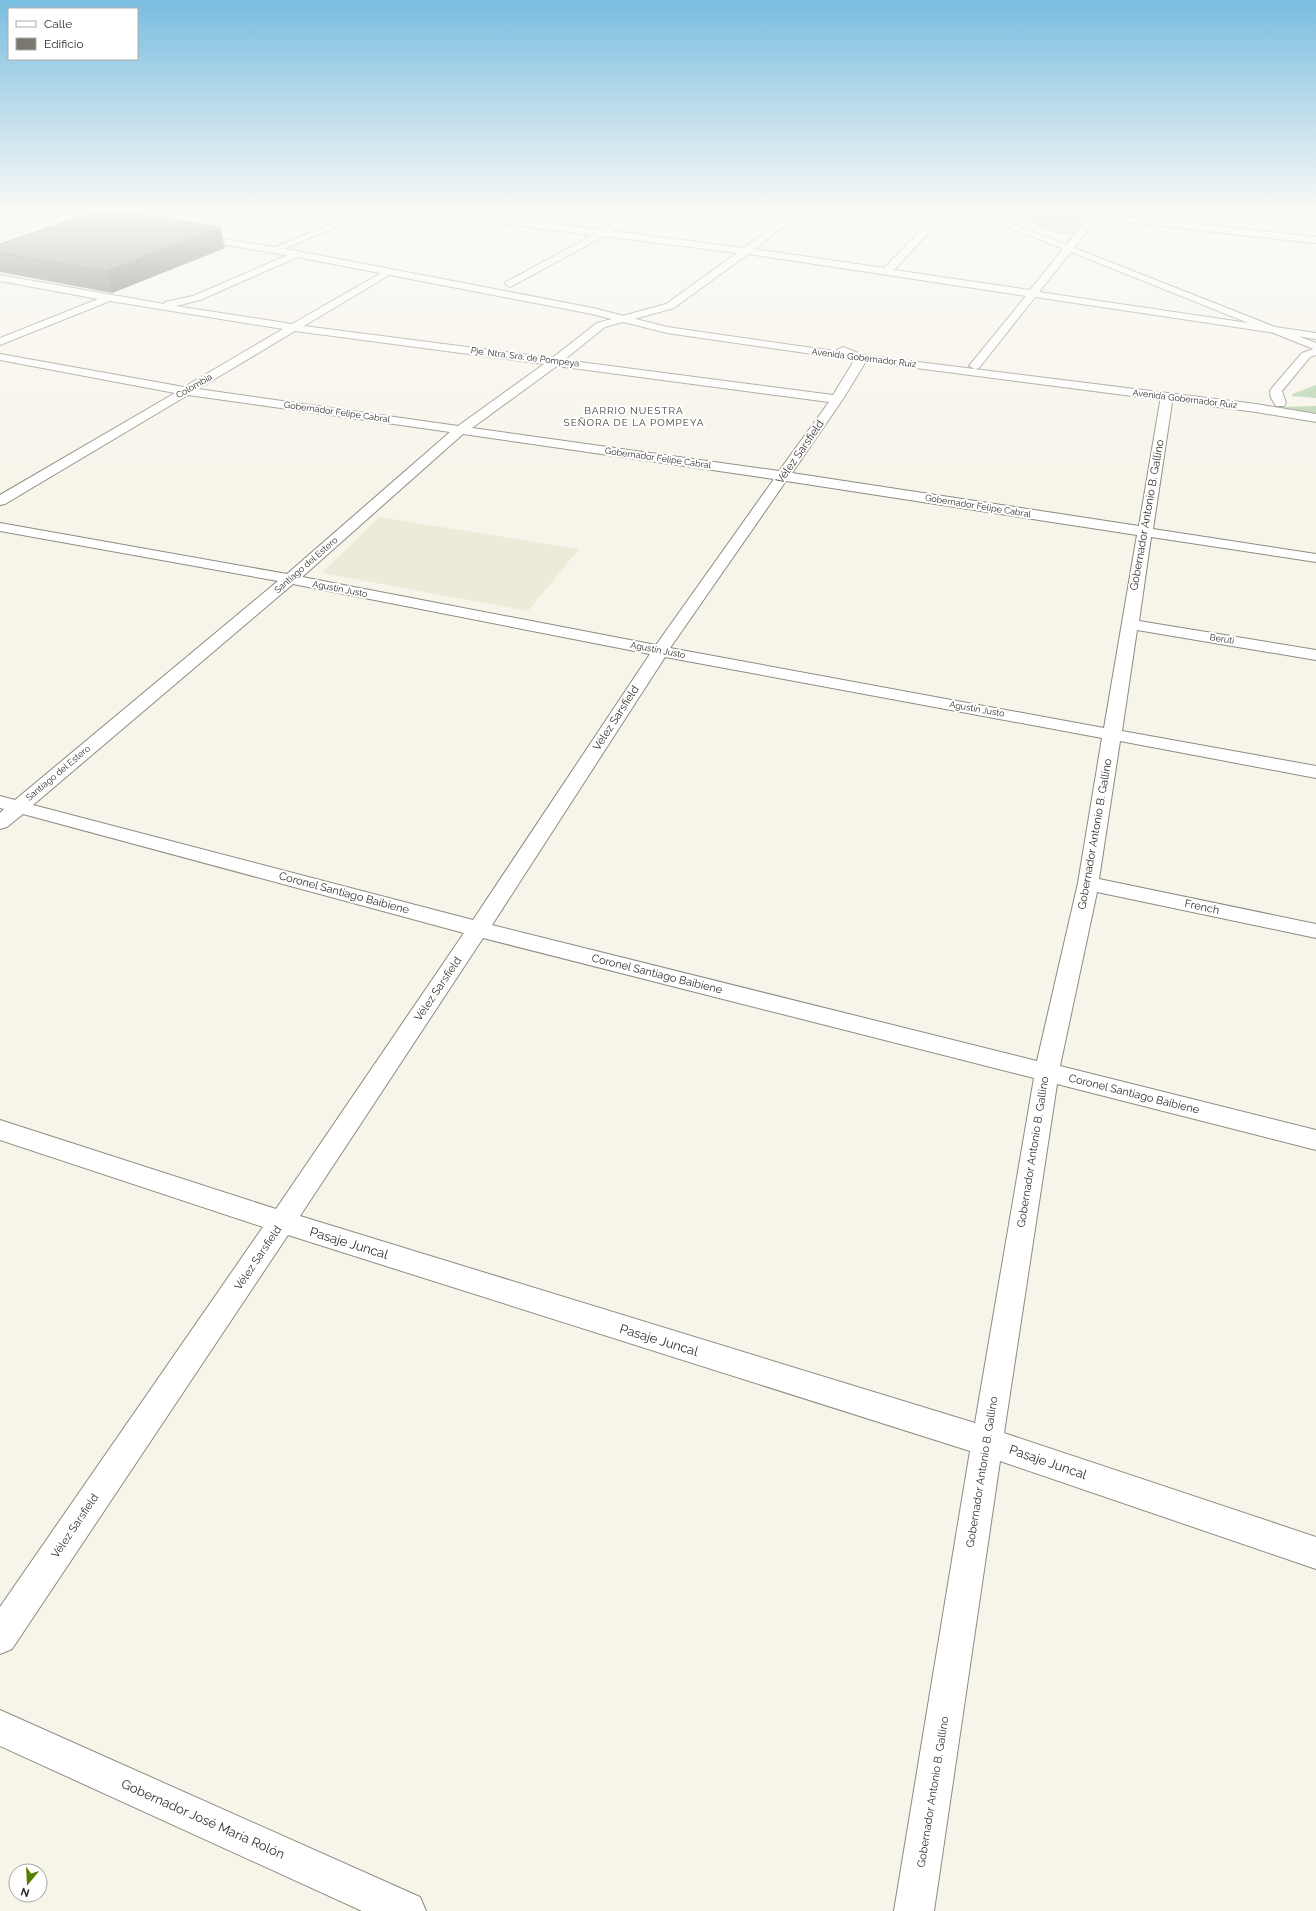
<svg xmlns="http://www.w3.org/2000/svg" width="1316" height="1911" viewBox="0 0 1316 1911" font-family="Raleway,sans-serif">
<rect width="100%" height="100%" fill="#f7f4ea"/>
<path fill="#eeead9" d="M379 517 579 549 528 611 322 573Z"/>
<g fill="#b3d2ad">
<path d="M1023 210 1090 218 1078 234H1058L1009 213Z"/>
<path d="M1316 385V398L1292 396V394Z"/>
<path d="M1239 403 1282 407 1316 406V415Z"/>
</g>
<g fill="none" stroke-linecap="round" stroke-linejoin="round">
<defs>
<g id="minor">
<path d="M34 210H47L0 227V221Z"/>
<path d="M363 210H375L277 252 274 253 269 250Z"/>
<path d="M413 210H440L602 230 638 210H649L613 231 744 248 796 210H806L754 249 884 268 941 210H950L894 270 1030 290 1088 218 1043 213 1039 210H1069L1092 213 1094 210H1103L1101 214 1316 237V243L1097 219 1039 292 1316 333V339L1035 297 979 368 975 369 969 366 1026 296 748 254 674 308 605 327 564 360 833 395 855 359 839 352 837 350 843 347 866 356 868 358 843 399 792 473 1139 526 1161 396 1163 393H1171L1173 396 1153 529 1316 554V562L1151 537 1139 621 1316 650V660L1137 630 1122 731 1316 766V778L1120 741 1099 879 1316 924V938L1097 892 1060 1066 1316 1130V1150L1057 1084 1004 1433 1316 1537V1569L1000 1461 934 1911H894L970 1451 288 1235 12 1649 0 1654V1607L263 1227 0 1140V1120L276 1209 464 933 23 814 7 827 0 829V813L4 809 0 808V796L15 800 278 581 0 531V523L287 574 450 432 188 395 5 504 0 505V495L175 393 0 360V354L184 387 283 329 110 301 0 345V338L98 299 0 281V275L164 304 165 302 193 296 297 251 300 252 302 254 300 256 200 300 176 306 292 324 388 269 393 272 391 274 304 326 552 358 597 323 666 304 737 253 604 236 510 287 505 284 506 282 593 235 417 213ZM295 331 544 364 458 426 198 389ZM557 366 829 402 779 471 472 428ZM463 434 774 479 656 645 302 577ZM786 481 1137 535 1104 728 670 648ZM293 584 650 654 473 920 33 805ZM665 657 1102 738 1078 883 1037 1061 492 925ZM483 938 1034 1078 975 1423 300 1216Z"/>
<path d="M1316 348V355L1310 357 1282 391 1286 403 1284 406H1276L1271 398 1270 391 1272 388 1302 353Z"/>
<path d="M0 1710 420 1897 426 1911H362L0 1746Z"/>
</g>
<g id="major">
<path d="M33 210H54L107 219 111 222 107 225 37 213Z"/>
<path d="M966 210H978L1316 343V350Z"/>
<path d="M195 234 297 251 593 308 667 327 862 355 1256 404 1316 414V422L1256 412 862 361 667 333 592 314 297 257 192 239 190 237 192 235Z"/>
</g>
</defs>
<use href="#minor" stroke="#8e8b82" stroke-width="2"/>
<use href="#major" stroke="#8e8b82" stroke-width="2"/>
<use href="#minor" fill="#fff" fill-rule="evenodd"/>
<use href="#major" fill="#fff" fill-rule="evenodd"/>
</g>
<path fill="#68665f" d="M0 244 225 248 112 293 0 272Z"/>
<path fill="#55534d" d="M220 227 225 248 112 293 106 271Z"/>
<path fill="#79776e" stroke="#55534d" d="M99 210H118L220 227 106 271 0 253V244Z"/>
<linearGradient id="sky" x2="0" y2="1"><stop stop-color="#79bde0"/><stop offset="0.44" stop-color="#fbfaf6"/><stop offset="1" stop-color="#fbfaf6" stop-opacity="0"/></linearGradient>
<rect width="1316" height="478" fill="url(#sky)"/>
<g text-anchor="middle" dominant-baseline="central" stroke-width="4" stroke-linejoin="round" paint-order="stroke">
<g font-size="9" fill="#302f2b" stroke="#fff">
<text transform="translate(525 357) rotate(7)">Pje. Ntra. Sra. de Pompeya</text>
<text transform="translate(864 358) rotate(7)">Avenida Gobernador Ruiz</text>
<text transform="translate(194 386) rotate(-30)">Colombia</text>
<text transform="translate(1185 399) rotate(7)">Avenida Gobernador Ruiz</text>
<text transform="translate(337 412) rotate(8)">Gobernador Felipe Cabral</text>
<text transform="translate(658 458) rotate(8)">Gobernador Felipe Cabral</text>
<text transform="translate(978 506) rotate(9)">Gobernador Felipe Cabral</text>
<text transform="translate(306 565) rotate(-41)">Santiago del Estero</text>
<text transform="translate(340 589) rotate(11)">Agustín Justo</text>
<text transform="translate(1222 639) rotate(9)">Beruti</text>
<text transform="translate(658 650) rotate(11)">Agustín Justo</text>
<text transform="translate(977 709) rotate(10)">Agustín Justo</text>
<text transform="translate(58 773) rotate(-40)">Santiago del Estero</text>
</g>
<g font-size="10" letter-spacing="1" fill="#3e3c34" stroke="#fff">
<text x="634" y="410">BARRIO NUESTRA<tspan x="634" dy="12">SEÑORA DE LA POMPEYA</tspan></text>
</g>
<g font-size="11" fill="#302f2b" stroke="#fff">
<text transform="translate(800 452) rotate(-55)">Vélez Sarsfield</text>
<text transform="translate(1147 515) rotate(-80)">Gobernador Antonio B. Gallino</text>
<text transform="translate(616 718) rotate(-57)">Vélez Sarsfield</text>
<text transform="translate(1095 834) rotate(-80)">Gobernador Antonio B. Gallino</text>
<text transform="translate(344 893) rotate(15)">Coronel Santiago Baibiene</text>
<text transform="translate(1202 907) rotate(12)">French</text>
<text transform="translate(657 974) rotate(14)">Coronel Santiago Baibiene</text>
<text transform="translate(438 989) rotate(-56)">Vélez Sarsfield</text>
<text transform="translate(1134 1094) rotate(14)">Coronel Santiago Baibiene</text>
<text transform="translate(1033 1152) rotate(-81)">Gobernador Antonio B. Gallino</text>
<text transform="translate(258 1258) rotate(-56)">Vélez Sarsfield</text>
<text transform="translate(982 1472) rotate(-81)">Gobernador Antonio B. Gallino</text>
<text transform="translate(75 1526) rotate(-56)">Vélez Sarsfield</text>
<text transform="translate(933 1792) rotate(-81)">Gobernador Antonio B. Gallino</text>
</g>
<g font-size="13" fill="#302f2b" stroke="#fff">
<text transform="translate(349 1243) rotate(17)">Pasaje Juncal</text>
<text transform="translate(659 1340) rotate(17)">Pasaje Juncal</text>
<text transform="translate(1048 1462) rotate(19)">Pasaje Juncal</text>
<text transform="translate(203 1819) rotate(24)">Gobernador José María Rolón</text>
</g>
</g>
<rect x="8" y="8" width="130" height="52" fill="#ffffff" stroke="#acacaa"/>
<rect x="16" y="21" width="20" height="6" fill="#ffffff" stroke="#acacaa"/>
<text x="44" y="28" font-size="12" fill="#302f2b">Calle</text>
<rect x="16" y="38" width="20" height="12" fill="#79776e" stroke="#acacaa"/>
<text x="44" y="48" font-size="12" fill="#302f2b">Edificio</text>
<g transform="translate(28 1883) rotate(198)"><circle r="19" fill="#ffffff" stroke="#acacaa"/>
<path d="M0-3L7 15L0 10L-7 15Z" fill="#567f00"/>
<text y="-6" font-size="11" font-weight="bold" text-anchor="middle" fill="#302f2b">N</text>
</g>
</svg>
